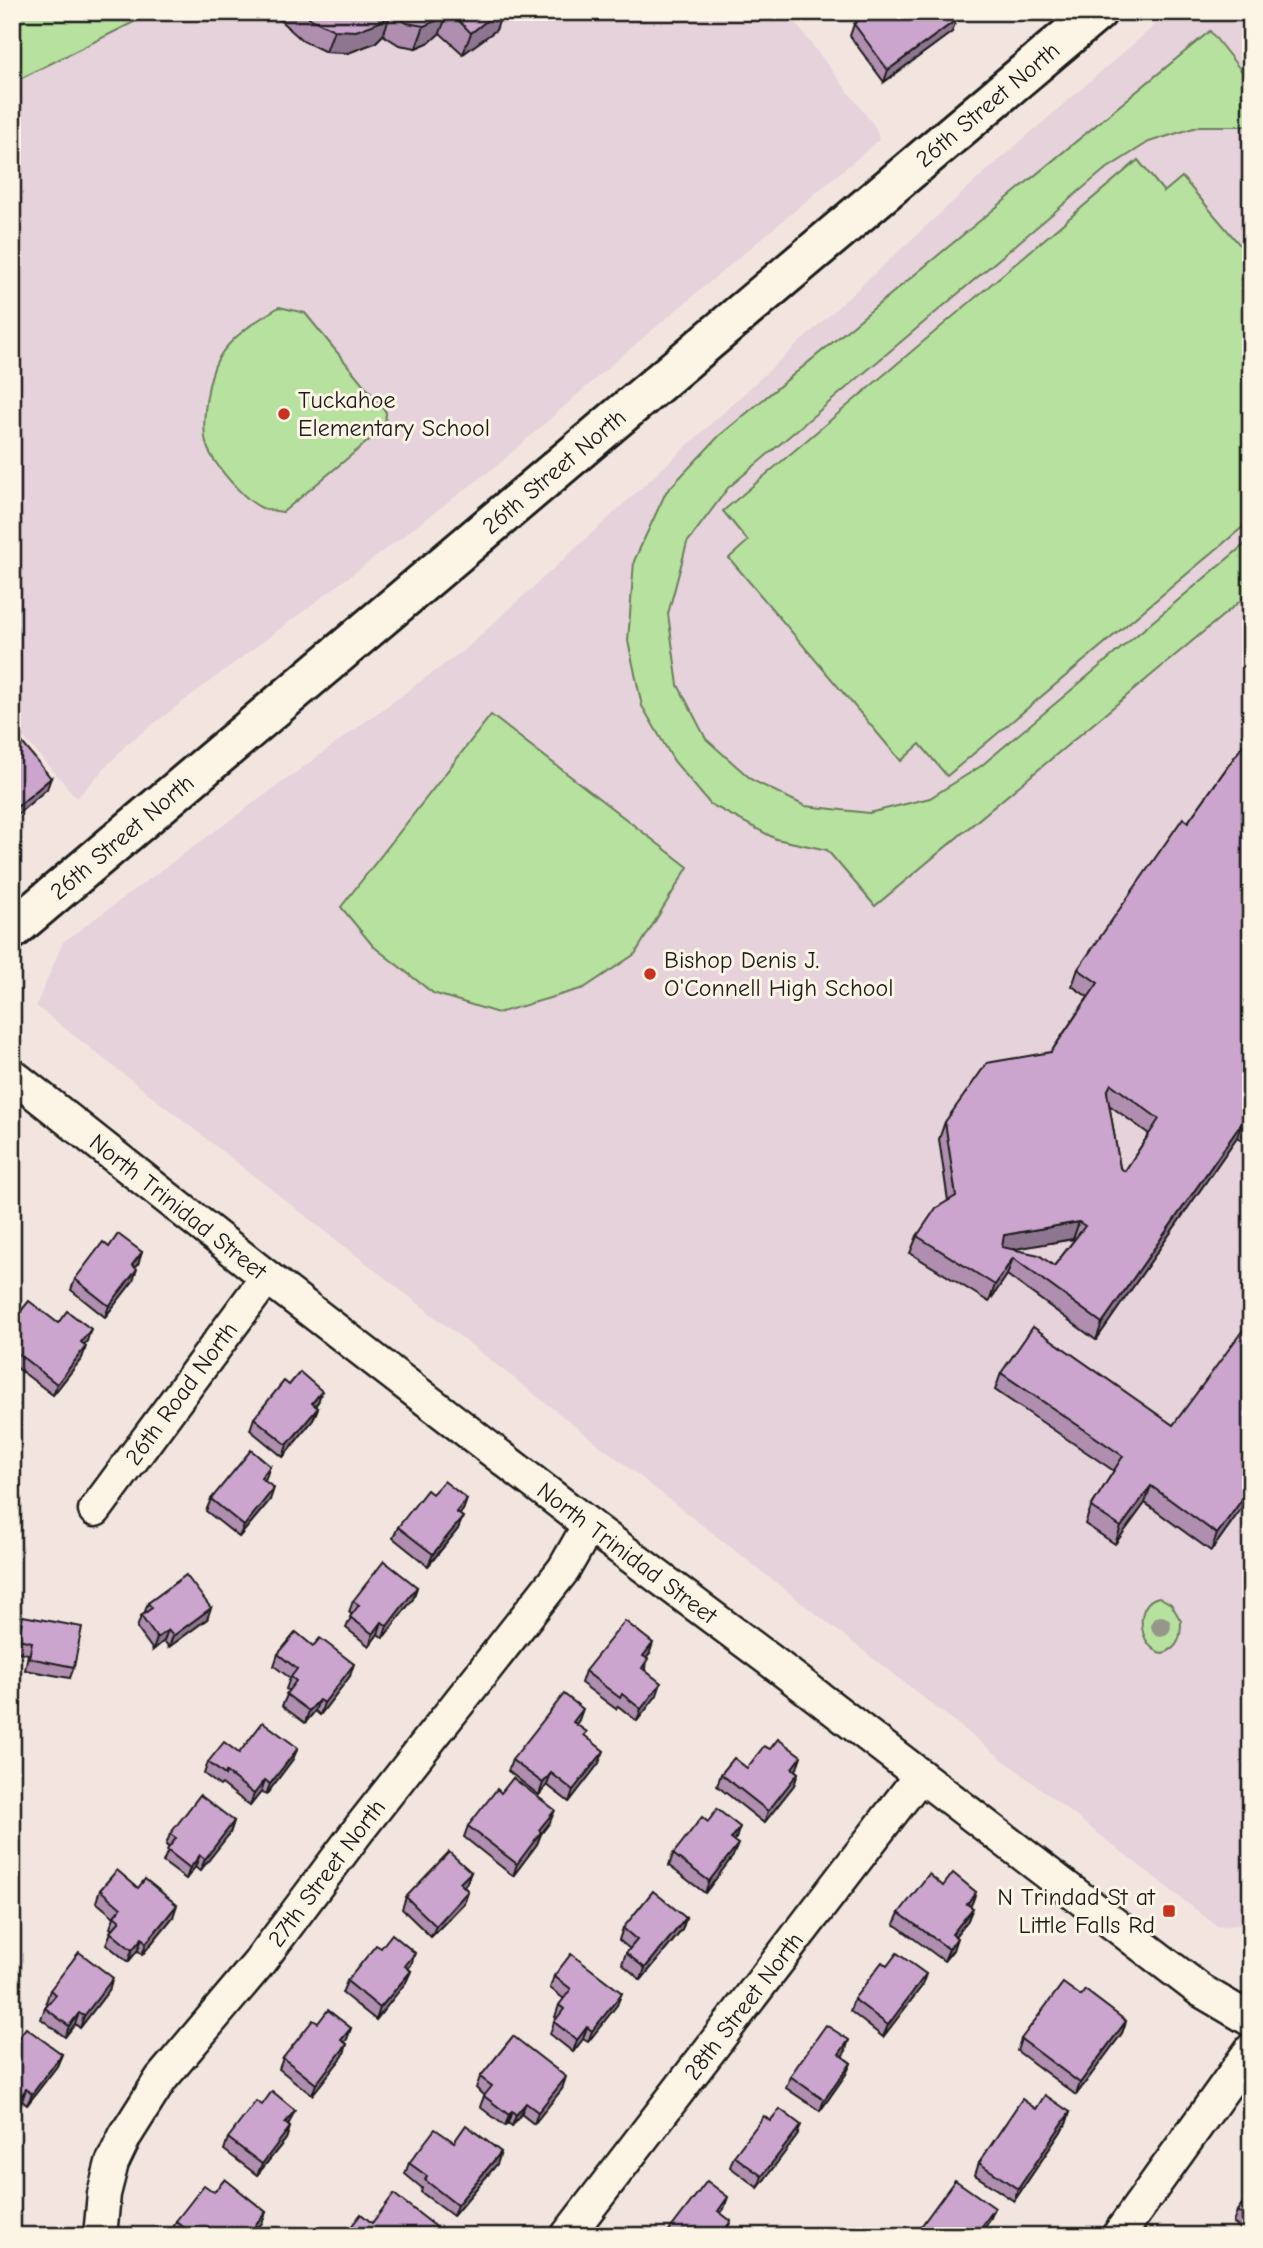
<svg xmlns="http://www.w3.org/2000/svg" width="1263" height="2248" viewBox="0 0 1263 2248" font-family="'Comic Neue',sans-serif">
<rect width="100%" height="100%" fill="#f2e5e0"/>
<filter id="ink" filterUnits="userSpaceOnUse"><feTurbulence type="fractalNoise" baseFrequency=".0143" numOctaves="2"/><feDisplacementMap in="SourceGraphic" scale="14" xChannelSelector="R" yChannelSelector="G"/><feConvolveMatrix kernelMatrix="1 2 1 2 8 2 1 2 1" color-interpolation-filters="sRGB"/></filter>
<g filter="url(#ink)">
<g fill="#e6d2da">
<path d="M147 12H787L876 128 879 140 612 364 499 464 128 743 77 798 12 724V83L142 18Z"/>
<path d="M1170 12H1251V1924L1218 1927 36 1006 63 942 468 647 983 174Z"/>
</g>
<g fill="#b7e19e" stroke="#6a7e5d" stroke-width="2">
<path d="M12 12H147L142 18 12 83Z"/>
<path d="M1210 31 1251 83V126H1200L1149 142 1103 171 728 488 687 543 668 614 678 685 706 739 752 780 805 806 869 813 930 798 981 766 1251 539V592L875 906 827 850 776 839 710 804 674 761 642 706 628 641 634 561 666 492 719 436Z"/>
<path d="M1138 160 1164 192 1182 177 1251 258V520L947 776 920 744 901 761 729 558 748 541 723 511Z"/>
<path d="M279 307 305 313 386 412 385 427 283 512C276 511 268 510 262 508 244 500 211 462 206 443 201 422 208 377 218 359 230 337 259 319 279 307Z"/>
<path d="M491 715 688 867 635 954 584 988 498 1013 433 993 373 946 341 907Z"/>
<path d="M1159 1597 1171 1604 1181 1621C1181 1636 1179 1650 1162 1653 1138 1648 1133 1602 1159 1597Z"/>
</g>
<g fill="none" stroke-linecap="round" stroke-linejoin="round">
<defs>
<g id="minor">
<path id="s1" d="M12 1075 267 1277 589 1525 771 1661 1200 1990 1251 2020"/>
<path id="s2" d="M95 1510 267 1277"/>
<path id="s3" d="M100 2236 104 2194 112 2163 125 2136 161 2079 258 1964 360 1828 564 1569 589 1525"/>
<path id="s4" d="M567 2236 920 1776"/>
<path d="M1118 2236 1251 2050"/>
</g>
<g id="tertiary">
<path id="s5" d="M12 930 1097 12"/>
</g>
</defs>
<use href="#minor" stroke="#1c1c1c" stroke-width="37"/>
<use href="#tertiary" stroke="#1c1c1c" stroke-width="44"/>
<use href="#minor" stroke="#fcf5e5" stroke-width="32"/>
<use href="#tertiary" stroke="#fcf5e5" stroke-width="38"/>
</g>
<circle fill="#96978a" cx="1161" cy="1626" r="10"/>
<g fill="#af8eb0" stroke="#1c1c1c" stroke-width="2" fill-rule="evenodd">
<path d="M276 12H509L500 18 496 30 463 54 440 33 430 42 416 48 399 45 383 35 375 43 348 53 326 52 303 41 275 16Z"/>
<path d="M956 20 952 32 884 82 850 36 854 24Z"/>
<path d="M1251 734V1146L1237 1137 1096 1340 1007 1275 989 1302 910 1253 917 1236 948 1201 939 1139 945 1122 1051 1052 1088 997 1072 986 1078 969 1188 822ZM1109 1105 1149 1134 1125 1171 1120 1168ZM1073 1239 1074 1240 1054 1266 1012 1249Z"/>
<path d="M109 1247 142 1252 138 1264 135 1267 133 1281 105 1317 71 1290 75 1279Z"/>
<path d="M12 1322 58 1323 87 1341 84 1345 86 1346 82 1358 53 1395 12 1364Z"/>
<path d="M1001 1373 1173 1425 1251 1495 1211 1551 1145 1503 1115 1544 1085 1524 1091 1507 1114 1471 995 1390Z"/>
<path d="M318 1402 315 1406 318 1408 313 1420 283 1457 250 1430 254 1418Z"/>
<path d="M270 1466 264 1480 270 1500 239 1537 206 1511 211 1499Z"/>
<path d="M432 1494 467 1499 463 1510 459 1515 458 1529 428 1566 393 1538 398 1527Z"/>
<path d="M417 1587 413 1599 383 1638 378 1634 369 1646 346 1628 352 1615 349 1612 353 1601Z"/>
<path d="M148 1603 207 1619 169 1647 164 1641 153 1650 137 1628 141 1616 144 1614Z"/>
<path d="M23 1616 74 1667 70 1678 25 1670 28 1654 14 1651 18 1628Z"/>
<path d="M278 1654 350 1676 320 1715 315 1711 305 1723 282 1706 289 1691 286 1689 290 1678 274 1666Z"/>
<path d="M649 1655 646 1658 645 1670 657 1695 637 1721 618 1706 616 1709 581 1683 585 1671Z"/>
<path d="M579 1720 576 1724 585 1736 599 1763 569 1802 547 1785 539 1795 508 1771 512 1760Z"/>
<path d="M239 1753 293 1759 266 1795 261 1792 250 1806 222 1784 220 1786 204 1774 208 1762Z"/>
<path d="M747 1768H797L795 1771 798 1773 794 1785 764 1823 717 1786 721 1774Z"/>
<path d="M501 1793 550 1822 541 1834 537 1844 513 1876 464 1837 468 1826Z"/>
<path d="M234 1821 230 1833 200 1871 195 1867 186 1879 163 1862 169 1848 166 1845 170 1834Z"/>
<path d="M736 1838 734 1841 733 1856 705 1893 669 1866 673 1854Z"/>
<path d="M471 1872 466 1884 464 1887 468 1891 464 1903 431 1937 402 1909 406 1897Z"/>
<path d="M943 1886 976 1892 972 1903 970 1906 968 1920 955 1936 953 1950 944 1961 894 1924 899 1913Z"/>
<path d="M100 1890 173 1917 142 1955 138 1950 128 1962 106 1944 112 1930 110 1928 114 1917 96 1902Z"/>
<path d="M686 1918 682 1930 641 1980 622 1964 626 1953 630 1949 619 1940 623 1928Z"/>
<path d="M381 1948 411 1965 408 1968 411 1971 406 1982 376 2020 342 1993 347 1981Z"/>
<path d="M554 1976 617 2005 588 2042 583 2039 573 2052 550 2034 554 2022 557 2018 555 2017 559 2005 564 1999 550 1988Z"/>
<path d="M922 1986 883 2037 850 2011 854 1999Z"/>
<path d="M50 1990H109L80 2028 75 2024 65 2037 41 2019 45 2008 48 2004 46 2002Z"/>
<path d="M1081 1996 1126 2021 1122 2033 1076 2095 1017 2051 1021 2039Z"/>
<path d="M318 2023 351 2028 347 2039 344 2042 347 2044 343 2056 312 2095 279 2069 283 2058Z"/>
<path d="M12 2046 62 2054 57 2066 27 2105 22 2101 12 2113Z"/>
<path d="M845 2052 842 2056 851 2063 846 2074 820 2111 786 2088 790 2076Z"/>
<path d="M480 2077 562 2089 534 2124 521 2114 512 2126 508 2123 505 2126 480 2107 484 2096 476 2088Z"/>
<path d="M1036 2109 1070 2112 1066 2124 1014 2201 975 2175 979 2163Z"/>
<path d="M290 2121 288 2125 290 2127 286 2139 257 2175 224 2150 228 2138Z"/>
<path d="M797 2136 758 2188 730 2167 734 2156Z"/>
<path d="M454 2142 501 2152 497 2164 453 2216 421 2192 422 2188 405 2174 409 2163Z"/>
<path d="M214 2192 266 2212 262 2223 258 2227 265 2232 264 2236H175L171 2233 176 2221Z"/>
<path d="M1251 2192V2236L1233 2223 1237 2211Z"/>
</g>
<g fill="#8e7490" stroke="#1c1c1c" stroke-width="2">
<path d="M447 12H448L440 33 430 42 416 48 424 26Z"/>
<path d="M497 12H509L500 18 496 30 463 54 471 33Z"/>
<path d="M391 13 383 35 375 43 348 53 326 52 334 30Z"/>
<path d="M956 20 952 32 884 82 888 70Z"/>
<path d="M51 778 47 789 12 819V811Z"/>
<path d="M1244 1120 1237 1137 1096 1340 1102 1323Z"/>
<path d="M1079 1222 1073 1239 998 1252 1004 1235Z"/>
<path d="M142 1252 138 1264 128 1276 132 1265Z"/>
<path d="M1013 1258 1007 1275 989 1302 995 1285Z"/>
<path d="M137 1269 133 1281 105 1317 109 1306Z"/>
<path d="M91 1329 87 1341 77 1354 81 1342Z"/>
<path d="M86 1346 82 1358 53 1395 57 1384Z"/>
<path d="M322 1391 318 1402 307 1415 312 1403Z"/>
<path d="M18 1405 14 1417 12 1419V1413Z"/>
<path d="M318 1408 313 1420 283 1457 287 1445Z"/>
<path d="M270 1466 266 1478 257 1490 261 1478Z"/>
<path d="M1151 1486 1145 1503 1115 1544 1121 1527Z"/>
<path d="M1251 1487V1495L1211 1551 1217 1534Z"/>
<path d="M274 1488 270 1500 239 1537 244 1526Z"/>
<path d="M467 1499 463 1510 452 1524 456 1512Z"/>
<path d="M463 1517 458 1529 428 1566 433 1554Z"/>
<path d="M417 1587 413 1599 383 1638 387 1626Z"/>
<path d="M211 1608 207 1619 169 1647 173 1636Z"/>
<path d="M382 1622 378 1634 369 1646 373 1634Z"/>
<path d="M168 1630 164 1641 153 1650 157 1638Z"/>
<path d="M653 1643 649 1655 639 1667 643 1656Z"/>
<path d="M354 1664 350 1676 320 1715 324 1703Z"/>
<path d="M661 1683 657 1695 637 1721 641 1709Z"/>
<path d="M319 1700 315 1711 305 1723 309 1711Z"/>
<path d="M583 1709 579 1720 569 1733 573 1722Z"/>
<path d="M298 1748 293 1759 266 1795 270 1784Z"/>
<path d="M604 1751 599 1763 569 1802 573 1790Z"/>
<path d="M801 1756 797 1768 788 1780 792 1768Z"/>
<path d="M551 1773 547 1785 539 1795 543 1783Z"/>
<path d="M798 1773 794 1785 764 1823 768 1811Z"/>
<path d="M265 1780 261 1792 250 1806 254 1794Z"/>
<path d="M555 1810 550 1822 541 1834 537 1844 513 1876 517 1864 539 1830Z"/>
<path d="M234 1821 230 1833 200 1871 205 1859Z"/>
<path d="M740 1827 736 1838 727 1851 731 1839Z"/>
<path d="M738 1844 733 1856 705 1893 709 1881Z"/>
<path d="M200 1855 195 1867 186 1879 190 1868Z"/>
<path d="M471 1872 466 1884 456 1895 460 1883Z"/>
<path d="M468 1891 464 1903 431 1937 436 1926Z"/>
<path d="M976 1892 972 1903 963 1915 967 1904Z"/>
<path d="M177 1905 173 1917 142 1955 146 1943Z"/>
<path d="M973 1908 968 1920 948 1945 952 1934Z"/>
<path d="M686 1918 682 1930 641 1980 645 1968Z"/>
<path d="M142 1938 138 1950 128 1962 132 1950Z"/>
<path d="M957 1938 953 1950 944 1961 949 1949Z"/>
<path d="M415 1953 411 1965 400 1977 405 1966Z"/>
<path d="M411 1971 406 1982 376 2020 380 2008Z"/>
<path d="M926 1974 922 1986 883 2037 888 2025Z"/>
<path d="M113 1978 109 1990 80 2028 84 2016Z"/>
<path d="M622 1993 617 2005 588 2042 592 2031Z"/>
<path d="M79 2013 75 2024 65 2037 69 2026Z"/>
<path d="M1126 2021 1122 2033 1076 2095 1080 2083Z"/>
<path d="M587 2027 583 2039 573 2052 577 2040Z"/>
<path d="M351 2028 347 2039 337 2052 341 2040Z"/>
<path d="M849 2040 845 2052 835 2066 839 2054Z"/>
<path d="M347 2044 343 2056 312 2095 316 2084Z"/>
<path d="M62 2054 57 2066 27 2105 32 2094Z"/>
<path d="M851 2063 846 2074 820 2111 824 2100Z"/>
<path d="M566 2077 562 2089 534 2124 538 2112Z"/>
<path d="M26 2089 22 2101 12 2113 16 2103Z"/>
<path d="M526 2103 521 2114 512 2126 516 2115Z"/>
<path d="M295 2110 290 2121 280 2134 285 2123Z"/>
<path d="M512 2111 508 2123 505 2126 509 2115Z"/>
<path d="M1070 2112 1066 2124 1014 2201 1018 2189Z"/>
<path d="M801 2125 797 2136 758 2188 762 2176Z"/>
<path d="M290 2127 286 2139 257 2175 262 2164Z"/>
<path d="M501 2152 497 2164 453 2216 457 2205Z"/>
<path d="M728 2197 724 2209 713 2223 718 2211Z"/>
<path d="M995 2208 990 2220 979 2236 980 2229Z"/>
<path d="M266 2212 262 2223 251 2236 255 2225Z"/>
<path d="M731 2221 724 2236H720Z"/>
</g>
<g fill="#cba5cd" stroke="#1c1c1c" stroke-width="2" fill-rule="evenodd">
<path d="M303 12H447L438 20 424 26 407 23 391 13 383 21 356 31 334 30 311 19Z"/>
<path d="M450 12H498L471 33Z"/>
<path d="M869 12H950L956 20 888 70 854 24Z"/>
<path d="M15 734 51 778 12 811V737Z"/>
<path d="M1251 734V1125L1244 1120 1102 1323 1013 1258 995 1285 917 1236 936 1208 956 1196 945 1122 987 1063 1051 1052 1098 983 1078 969 1183 818 1188 822ZM1111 1084 1159 1119 1125 1171 1120 1168 1107 1092ZM1079 1222 1085 1226 1054 1266 1039 1255 1002 1247 1004 1235Z"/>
<path d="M118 1234 142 1252 132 1265 137 1269 109 1306 75 1279 103 1242 109 1247Z"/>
<path d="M29 1301 58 1323 67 1311 91 1329 81 1342 86 1346 57 1384 12 1349V1322Z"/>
<path d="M1251 1319V1487L1217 1534 1151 1486 1121 1527 1091 1507 1123 1456 1001 1373 1033 1327 1173 1425Z"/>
<path d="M300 1372 322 1391 312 1403 318 1408 287 1445 254 1418 284 1381 289 1385Z"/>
<path d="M12 1401 18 1405 12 1413Z"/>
<path d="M251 1450 270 1466 261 1478 274 1488 244 1526 211 1499Z"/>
<path d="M444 1481 467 1499 456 1512 463 1517 433 1554 398 1527 427 1490 432 1494Z"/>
<path d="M384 1561 417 1587 387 1626 382 1622 373 1634 350 1617 359 1605 353 1601Z"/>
<path d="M186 1575 211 1608 173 1636 168 1630 157 1638 141 1616 152 1608 148 1603Z"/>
<path d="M23 1616 82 1627 74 1667 29 1658 32 1642 18 1639Z"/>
<path d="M625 1621 653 1643 643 1656 648 1659 642 1668 661 1683 641 1709 622 1694 620 1698 585 1671Z"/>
<path d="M296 1632 313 1646 320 1638 354 1664 324 1703 319 1700 309 1711 286 1694 296 1681 291 1677 297 1669 278 1654Z"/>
<path d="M564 1694 583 1709 573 1722 587 1732 584 1735 604 1751 573 1790 551 1773 543 1783 512 1760Z"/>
<path d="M263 1722 298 1748 270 1784 265 1780 254 1794 226 1772 225 1775 208 1762 224 1742 239 1753Z"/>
<path d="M778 1739 801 1756 792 1768 798 1773 768 1811 721 1774 734 1758 747 1768 764 1746 770 1749Z"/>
<path d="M513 1778 555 1810 539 1830 541 1832 517 1864 468 1826 497 1789 501 1793Z"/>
<path d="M200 1795 234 1821 205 1859 200 1855 190 1868 167 1850 176 1838 170 1834Z"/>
<path d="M717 1809 740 1827 731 1839 738 1844 709 1881 673 1854 702 1817 708 1822Z"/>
<path d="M449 1852 471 1872 460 1883 468 1891 436 1926 406 1897Z"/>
<path d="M117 1870 138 1888 145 1879 177 1905 146 1943 142 1938 132 1950 110 1932 120 1921 114 1916 121 1908 100 1890Z"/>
<path d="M953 1873 976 1892 967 1904 973 1908 952 1934 957 1938 949 1949 899 1913 929 1874 943 1886Z"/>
<path d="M653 1891 686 1918 645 1968 626 1953 637 1940 623 1928Z"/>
<path d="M392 1934 415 1953 405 1966 411 1971 380 2008 347 1981 376 1945 381 1948Z"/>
<path d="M79 1952 113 1978 84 2016 79 2013 69 2026 45 2008 56 1995 50 1990Z"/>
<path d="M897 1953 926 1974 888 2025 854 1999 882 1962 887 1966Z"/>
<path d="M571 1954 622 1993 592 2031 587 2027 577 2040 554 2022 564 2009 559 2005 571 1989 554 1976Z"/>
<path d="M1063 1983 1081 1996 1085 1990 1126 2021 1080 2083 1021 2039Z"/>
<path d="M328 2010 351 2028 341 2040 347 2044 316 2084 283 2058 313 2020 318 2023Z"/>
<path d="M826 2025 849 2040 839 2054 851 2063 824 2100 790 2076Z"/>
<path d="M26 2028 62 2054 32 2094 26 2089 16 2103 12 2100V2046Z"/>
<path d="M513 2036 566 2077 538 2112 526 2103 516 2115 512 2111 509 2115 484 2096 492 2086 480 2077Z"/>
<path d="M272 2091 295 2110 285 2123 290 2127 262 2164 228 2138 256 2101 262 2105Z"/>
<path d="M1045 2095 1070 2112 1018 2189 979 2163 1022 2099 1036 2109Z"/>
<path d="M780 2109 801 2125 762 2176 734 2156 764 2116 770 2121Z"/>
<path d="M466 2125 501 2152 457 2205 425 2180 427 2176 409 2163 435 2129 454 2142Z"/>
<path d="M225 2179 266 2212 255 2225 265 2232 262 2236H184L188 2231 176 2221 204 2185 214 2192Z"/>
<path d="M955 2180 995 2208 980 2229 990 2236H914Z"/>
<path d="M707 2181 728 2197 718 2211 731 2221 720 2236H673L668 2232Z"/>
<path d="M1251 2192V2221L1237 2211Z"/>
<path d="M394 2194 444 2233 442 2236H344L361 2214 372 2223Z"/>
</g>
</g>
<g fill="#c8321e" stroke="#fcf5e5" stroke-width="2.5">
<circle cx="284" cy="414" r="7"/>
<circle cx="650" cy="974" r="7"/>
<rect x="1162" y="1904" width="14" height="14" rx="3.5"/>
</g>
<g text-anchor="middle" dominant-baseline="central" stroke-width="6" stroke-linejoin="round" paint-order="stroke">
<g font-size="24" fill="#1c1c1c" stroke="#fcf5e5">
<text stroke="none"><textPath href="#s5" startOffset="1278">26th Street North</textPath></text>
<text stroke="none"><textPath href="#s5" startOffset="710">26th Street North</textPath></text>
<text stroke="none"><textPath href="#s5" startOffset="144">26th Street North</textPath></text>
<text stroke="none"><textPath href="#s1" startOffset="212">North Trinidad Street</textPath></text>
<text stroke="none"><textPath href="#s2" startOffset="145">26th Road North</textPath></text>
<text stroke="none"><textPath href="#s1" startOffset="779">North Trinidad Street</textPath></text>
<text stroke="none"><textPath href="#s3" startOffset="436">27th Street North</textPath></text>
<text stroke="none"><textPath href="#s4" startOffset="290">28th Street North</textPath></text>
</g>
<g font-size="24" fill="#1c1c1c" stroke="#fcf5e5" text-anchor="start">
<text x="298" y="400">Tuckahoe<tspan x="298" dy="28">Elementary School</tspan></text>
<text x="664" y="960">Bishop Denis J.<tspan x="664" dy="28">O'Connell High School</tspan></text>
<text x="1155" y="1897" text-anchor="end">N Trindad St at<tspan x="1155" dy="28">Little Falls Rd</tspan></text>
</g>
</g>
<rect width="1263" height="2248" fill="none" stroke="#fcf5e5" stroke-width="42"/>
<rect x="21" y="21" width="1221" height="2206" fill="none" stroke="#1c1c1c" stroke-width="2.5" filter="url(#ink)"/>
</svg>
